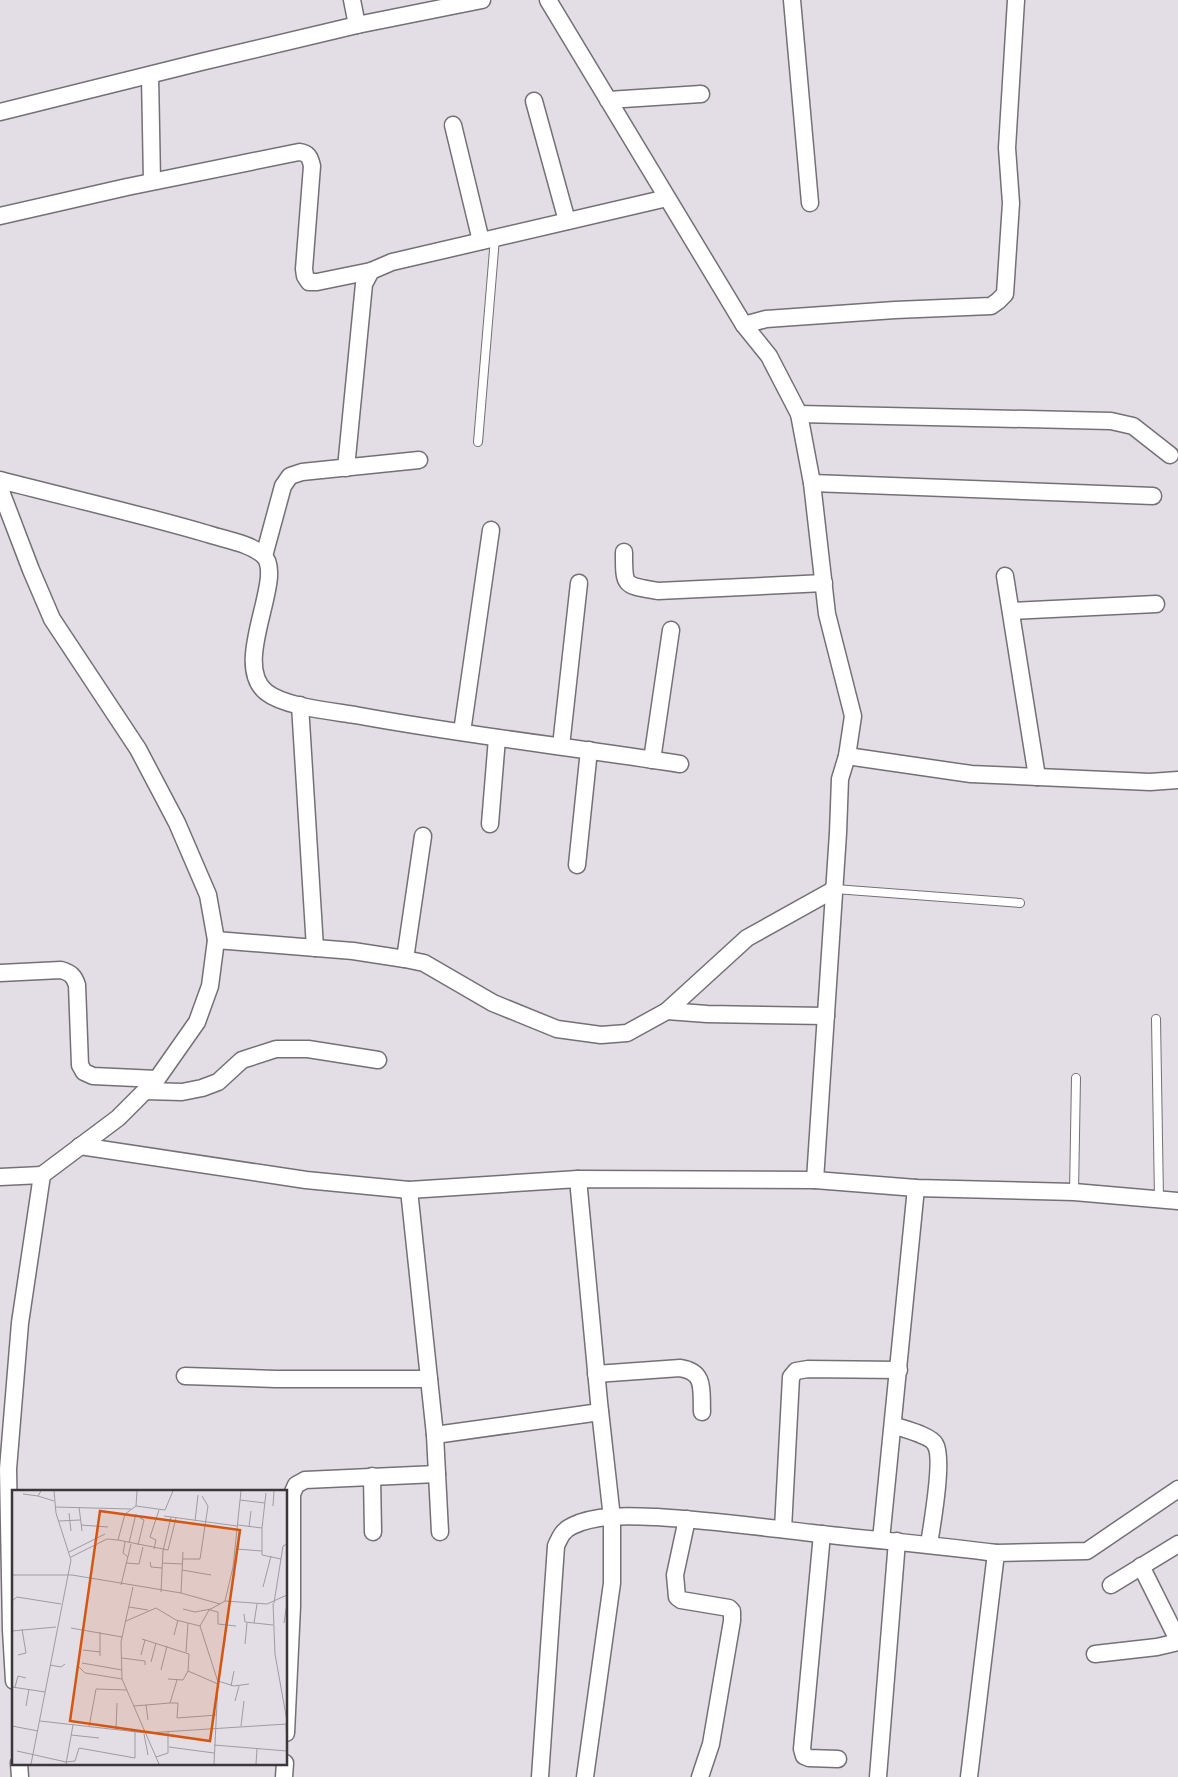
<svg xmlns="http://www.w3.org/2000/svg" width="1178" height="1777" viewBox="0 0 1178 1777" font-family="'Sofia Sans Condensed',sans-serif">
<rect width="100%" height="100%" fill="#e3dee5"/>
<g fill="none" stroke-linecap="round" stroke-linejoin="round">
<defs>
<g id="service">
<path d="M478 442 495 238"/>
<path d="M835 889 1020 903"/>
<path d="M1156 1019 1159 1199"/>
<path d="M1074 1192 1076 1078"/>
</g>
<g id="minor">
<path d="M352 0 357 25"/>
<path d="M548 0 744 325 769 356 799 414 812 483 827 614 853 716 847 756 840 779 838 833 815 1180"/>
<path d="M792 0 810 203"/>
<path d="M150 75 152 181"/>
<path d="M608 100 701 94"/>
<path d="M534 101 567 221"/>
<path d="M0 112 201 62 357 25 482 0"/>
<path d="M453 125 481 241"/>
<path d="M0 216 127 187 299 152C308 153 310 157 312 166L304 269 305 276 309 282H317L371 271"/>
<path d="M744 325 766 319 895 310 991 306 998 301 1005 294 1011 203 1007 148 1016 0"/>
<path d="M799 414 1111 421 1133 426 1170 455"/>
<path d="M346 468 364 284 371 271 392 262 667 198"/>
<path d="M0 480C69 498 140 514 208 534 226 540 249 543 263 555 287 576 230 663 266 692 285 707 330 711 355 715 463 735 572 747 680 764"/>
<path d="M0 482 2 494 31 570 52 619 138 749 177 823 208 895 216 940 210 986 197 1022 157 1079 118 1118 42 1175 20 1323 8 1469 11 1630 14 1681"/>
<path d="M812 483 1153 496"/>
<path d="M624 552C624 587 623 585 658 591L824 583"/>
<path d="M264 556 283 486 290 476 302 472 419 460"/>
<path d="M1005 576 1037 777"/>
<path d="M1011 611 1156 604"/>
<path d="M300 705 315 948"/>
<path d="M462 732 491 530"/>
<path d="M561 746 579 583"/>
<path d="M847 756 971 774 1150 782 1178 780"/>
<path d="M652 760 671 630"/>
<path d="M490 824 497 738"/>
<path d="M577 865 589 750"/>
<path d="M216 940 353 951 405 959 424 963 493 1003 557 1029 601 1035 627 1033 667 1011 747 938 835 889"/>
<path d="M405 959 423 836"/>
<path d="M0 973 61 970C71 973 74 976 77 985L80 1065 84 1072 93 1076 157 1079"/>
<path d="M667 1011 707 1014 826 1016"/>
<path d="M145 1091 182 1092 202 1088 218 1082 242 1060 276 1049H308L378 1060"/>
<path d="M80 1146 306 1180 409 1190 578 1179 815 1180 916 1188 1074 1192 1178 1201"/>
<path d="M0 1177 42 1175"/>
<path d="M578 1179 599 1402 612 1518V1583L585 1777"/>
<path d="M409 1190 435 1435 440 1532"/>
<path d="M596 1374 680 1368C706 1372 701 1390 702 1412"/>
<path d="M185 1376 276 1379H429"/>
<path d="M893 1425C903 1429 930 1435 935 1444 944 1457 932 1525 929 1544"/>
<path d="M435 1435 600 1412"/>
<path d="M372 1476 373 1532"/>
<path d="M687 1519 675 1575 677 1597 681 1600 729 1608 732 1611V1621L711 1744 700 1777"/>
<path d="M783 1529 791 1377 796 1371 808 1369 899 1370"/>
<path d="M822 1534 802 1749 804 1756 809 1758 838 1759"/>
<path d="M881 1540 916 1188"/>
<path d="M1141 1566 1178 1640"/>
<path d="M1111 1585 1178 1544"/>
<path d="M1095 1654 1157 1647 1178 1642"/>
<path d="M286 1733 292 1606V1494L296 1485 305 1480 437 1474"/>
<path d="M19 1763 20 1777"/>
<path d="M284 1777 285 1763"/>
<path d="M540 1777 556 1546C560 1537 563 1530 572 1526 595 1514 632 1516 657 1517 709 1520 760 1527 812 1533 873 1540 935 1545 996 1553"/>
<path d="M878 1777 897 1541"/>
<path d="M969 1777 996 1553 1087 1551 1178 1489"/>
</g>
</defs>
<use href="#service" stroke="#747076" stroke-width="10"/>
<use href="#minor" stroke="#747076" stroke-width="19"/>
<use href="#service" stroke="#fff" stroke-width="8"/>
<use href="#minor" stroke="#fff" stroke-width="16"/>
</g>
<g transform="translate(12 1490)">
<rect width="275" height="275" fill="#e3dee5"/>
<path fill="none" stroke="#9f9ba1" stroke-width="1" d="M11 4 26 6 29 1M26 6 42 11M228 10 253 13M124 16 153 20 161 1M261 16 262 1M43 17 119 19M67 17 70 41M57 23 59 41M152 26 225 36M47 31 68 30M183 31 186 5M69 35 96 37M226 35 250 38 254 3M237 37 239 21M250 38V65L269 69M106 50 156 60 164 28M113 52 111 63 116 67M117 53 124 24M126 55 132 30 128 28M142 59 144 50 138 47 147 20M224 59 250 61M57 62 93 44M59 67 95 49 106 50 113 24 124 16 125 1M171 69H188L196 16 190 6M138 72 139 77 150 78M114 73 127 74 131 57M150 73 170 74M170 80 199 85M0 85H60L169 103 208 114M109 95 119 54M121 97 109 152 110 189 147 274M251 97 259 66M149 102 151 61 159 27M169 103 171 62M0 111 5 107 49 114M213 111 255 114 275 105M261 113 263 164 275 231M262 113 271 56 275 54M117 117 136 120M171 119 183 122 199 119M198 120 206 122V134L224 136M232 124 233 132 261 135M114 131 144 118 164 130 188 136M242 133 245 114M272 133 275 113M59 138 110 147M0 141 44 137M88 142V166M162 145 166 130M130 149 177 164 176 181 206 194M233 154 235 133M71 160 88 162M174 162 176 133M6 165 14 163 10 139M129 165 133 150M110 168 133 171V175M139 172 144 153M70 173 110 180M38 175 49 177 53 174M67 177 73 183 110 189M149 180 155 156M156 189 171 190 176 181M206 191 222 196 237 194M219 196 222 181M0 197 33 202M3 197 6 186 14 188M223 211 227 196M158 213H166L165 228 205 225M134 215 136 230M14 216 17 199M122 216 158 213 165 190M28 231 134 243 275 234M274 234 275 257M0 236 26 241M229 236 232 211M77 237 84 199 115 200M104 239 105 213M132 244 136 265M59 245 87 248M202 255 275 261M157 257 202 263M5 261 54 272 63 271 67 258 123 268V242M144 267 156 263V242M19 274 59 70 44 23 42 1M54 274 61 235M202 274 206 192 188 136 197 120 213 111 221 77 229 1M244 274 245 259"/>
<path fill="#d65611" fill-opacity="0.15" stroke="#d65611" stroke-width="2.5" d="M88 21 228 40 198 251 58 231Z"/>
<rect width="275" height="275" fill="none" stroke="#39373a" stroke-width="2.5"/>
</g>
</svg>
